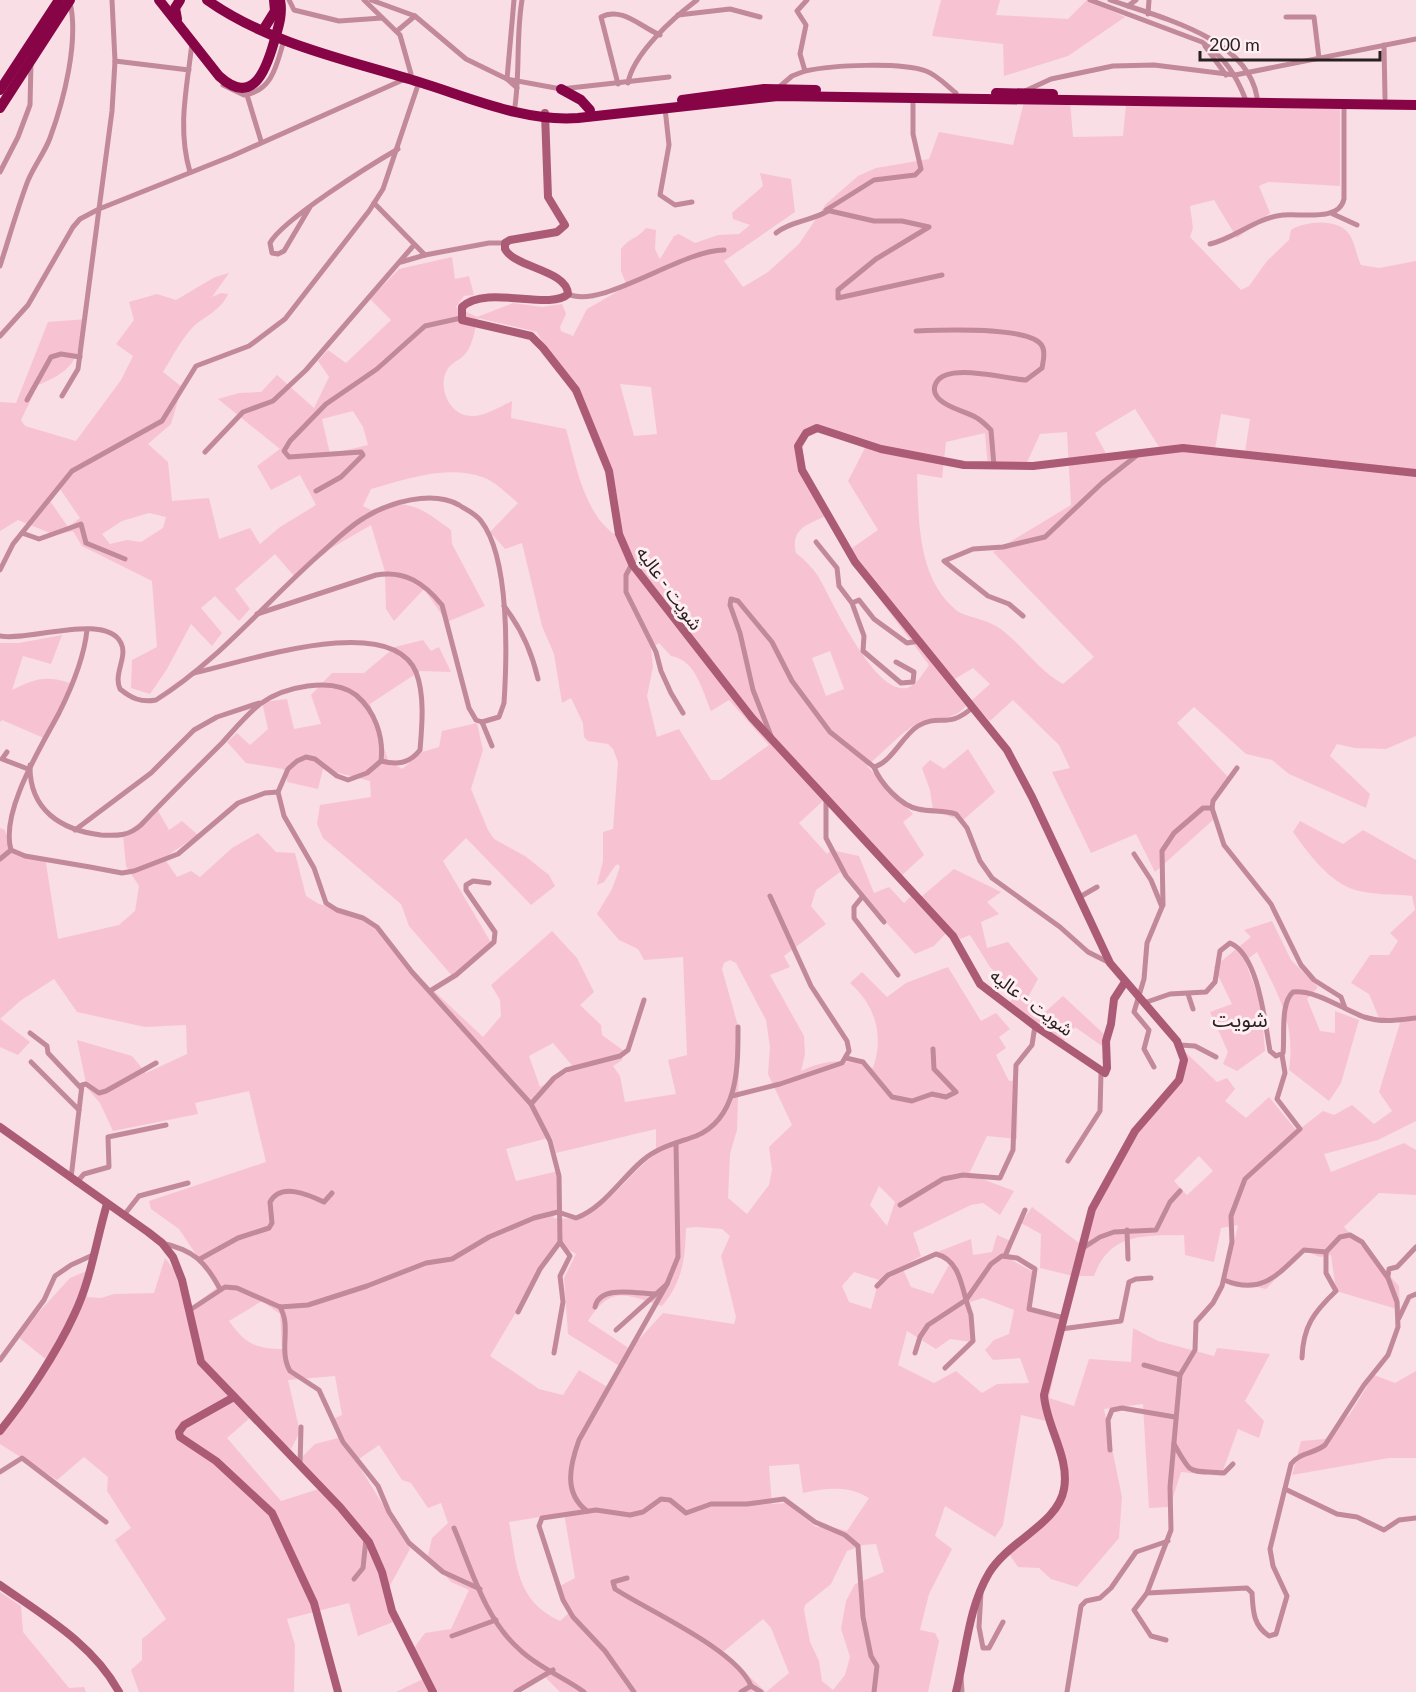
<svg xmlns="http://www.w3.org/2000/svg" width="1416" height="1692" viewBox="0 0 1416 1692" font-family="Lato,'Noto Sans Arabic',sans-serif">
<rect width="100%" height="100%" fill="#f9dee5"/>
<g fill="#f7c3d2" fill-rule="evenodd">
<path d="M941 0H1000L996 15 1068 19 1087 0 1125 17 1068 56 1004 76 1003 44 932 36Z"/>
<path d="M1024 102H1070L1073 137 1123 136 1126 105 1340 107V186L1268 182 1259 186 1270 213 1237 238 1214 200 1190 206 1193 228 1190 237 1241 290 1249 286 1267 261 1289 240 1291 230C1306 221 1338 218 1349 234 1355 242 1356 255 1361 265L1379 268 1416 261V736L1386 749 1355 748 1337 744 1330 756 1370 794 1366 808 1289 774 1272 760 1246 754 1194 707 1177 723 1229 778 1216 796 1213 820 1155 872 1136 834 1091 853 1052 772 1070 768 1059 745 1013 700 990 721 971 701 990 684 973 668 948 683 966 706C951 724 927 716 910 728 895 739 881 754 867 766L913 814 903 822 924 855 900 877 823 801 799 823 827 854 831 850 859 856 874 893 889 887 904 903 911 896 915 902 954 869 1001 892 987 902 999 914 981 922 987 948 1008 942 1038 979 1028 997 1044 1013 1063 996 1105 1035 1102 1046 1075 1027 1059 1047 1009 1003 1016 995 990 967 970 935 960 939 951 928 934 946 915 954 840 872 816 890 811 906 826 924 784 956 790 967 770 975 804 1036 805 1054 801 1071C826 1059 847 1058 873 1068 884 1036 876 1006 850 983L862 972 887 997 906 983 948 967 981 1021 996 1013 1010 1029 999 1037 1006 1048 996 1055 1009 1081 1018 1080 1017 1139 987 1136 969 1174 1014 1191 1000 1215 983 1203 971 1205 913 1233 921 1256 902 1267 911 1287 933 1294 949 1265 937 1252 971 1239 973 1255 992 1252 997 1235 1013 1242 1008 1258 1037 1274 1029 1311 1066 1318 1049 1398 1074 1406 1089 1359 1131 1362 1133 1328 1158 1341 1214 1356 1217 1348 1270 1354 1245 1401 1264 1421 1259 1438 1238 1429 1221 1476 1181 1472 1170 1507 1149 1508 1143 1404 1104 1409 1122 1497 1119 1538 1077 1587 1051 1579 1039 1568 1018 1567 1007 1551 1057 1510 1066 1469 1046 1421 1021 1415 1003 1525 995 1537 945 1506 935 1536 952 1549 929 1594 920 1630 935 1633 939 1641 928 1692H560L545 1677 517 1692H396L423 1679 414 1648 425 1633 451 1629 469 1590 451 1582 428 1556 432 1538 448 1523 441 1503 428 1508 411 1483 402 1480 379 1445 356 1461 410 1549 388 1589 393 1622 358 1636 349 1603 287 1619 295 1645 294 1692H139L131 1670 142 1660V1639L166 1619 115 1540 131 1528 107 1491 108 1477 84 1457 57 1480 0 1444V1434L12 1422 48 1361 17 1336 70 1278 89 1270 87 1297 101 1298 114 1294 154 1293 165 1258 182 1280 191 1307 218 1287 179 1229 151 1209 149 1201 266 1162 249 1091 195 1103 198 1114 113 1131 100 1103 87 1088 77 1040 132 1056 146 1073 187 1054 186 1025 145 1027 77 1012 54 979 20 1001 0 1019 30 1042 18 1055 0 1047V828L5 830C12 859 17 855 45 857L58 939 119 925 135 911 139 886 126 866 123 835 157 809 169 830 182 821 198 835 164 858 177 877 191 871 200 877 232 848 258 833 276 852 295 853 306 896 319 904 367 917 379 927 403 962 483 1037 501 1016 500 1000 491 985 552 931 577 958 594 992 580 1005 601 1025 602 1035 624 1051 622 1060 613 1066 620 1076 625 1102 676 1094 668 1060 687 1055 683 957 644 960 638 949 619 940 597 914 612 889 620 867 618 864 615 866 604 882 597 885 603 861V832L613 829 618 762 613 749 608 744 588 741 584 737 583 723 571 698 562 703 554 654 542 626 522 543 505 549 490 532 518 503C508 495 497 483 485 478 447 464 408 479 371 489L363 506 371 510C409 497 421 508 451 530L452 544 485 606 447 622 424 589 394 621 386 609 385 572 371 525 311 560 294 576 275 554 235 589 250 609 239 621 215 596 201 608 222 633 212 646 191 624 167 669 150 694 131 688 132 660 157 647 152 581 82 546 73 531 55 535 18 520 0 531V402L16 403 48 322 86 319C82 329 82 337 79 347 74 369 57 377 38 385L21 420 25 426 76 441 121 380 133 356 116 344 134 320 129 302 157 294 176 300 215 277 229 273 212 297 221 293 228 294C221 311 204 316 192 328 180 341 172 358 163 372L182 387 171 424 148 444 168 462 172 501 209 498 219 539 250 528 260 544 280 527 316 505 300 475 271 490 257 466 280 449 218 399 239 393 261 392 277 375 314 408 329 377 318 361 328 350 346 363 391 320 370 299 399 269 452 257 455 279 469 276 474 295 464 296 456 307 477 317 513 303 542 307 562 304 566 314 560 327 561 331 573 336 587 309 627 286 621 271V249C627 239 639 238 646 228L656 230 655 249 660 259 674 236 679 234 695 243 718 235 739 234 750 225 733 219 732 213 763 186 760 173 791 179 795 212 724 261 743 287 768 272 799 244 826 204 858 176 876 168 929 159 939 132 1013 145ZM478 318 537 332C569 395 622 455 620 529L614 534C583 511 576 464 566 429L511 418 512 401C501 406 485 416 473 416 451 417 438 390 446 372 450 362 460 361 466 353 473 345 475 327 478 318ZM620 384 651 387 657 434 634 436ZM1135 409 1161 450 1109 459 1095 433ZM353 411 363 427 368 445 330 454 322 419ZM1221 414 1250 419 1245 452 1215 449ZM826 427 865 448 848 481 878 530 845 553 929 665C923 673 917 685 907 688 874 695 832 600 818 576 812 567 804 559 796 553 790 528 809 524 826 516 815 491 777 435 826 427ZM1067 432 1071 505 993 552 1094 657 1063 684C1039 671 1024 647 1002 630 987 618 966 618 956 610 917 577 919 521 917 474L942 478 946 442 985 433 988 468 1024 469 1040 434ZM60 489 80 518 68 527 48 498ZM149 513 166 517 163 528 141 542 127 540 110 544 102 534 122 521ZM659 643 671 656C696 660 702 690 711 711L729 700 769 745 720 780H711L679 729 657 737 647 696 653 667 651 648ZM830 651 844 689 826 696 812 658ZM730 960 736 963 766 1020 770 1047 768 1074 792 1125 769 1147 772 1170 769 1185 747 1214 728 1198 730 1154 737 1130 740 1033 722 969 724 963ZM553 1043 575 1069 540 1087 529 1056ZM656 1129V1154C622 1177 602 1225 553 1218L558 1207V1171L516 1181 506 1149 552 1137 556 1153ZM879 1186 895 1202 887 1226 870 1205ZM696 1227 722 1229 730 1236 721 1256 736 1317 734 1324 663 1313 630 1349 588 1321C611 1284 627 1295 662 1306 683 1281 685 1259 686 1228ZM557 1243 576 1254 564 1278 568 1334 621 1367 609 1388 579 1370 563 1395 539 1389 490 1356ZM854 1272 879 1280 871 1309 849 1302 842 1286ZM983 1298 1014 1310 1009 1334 994 1340 985 1350 993 1360 1020 1358 1029 1383 997 1384 982 1393 956 1371 934 1383 898 1365 907 1331 936 1349 950 1339 972 1342 970 1302ZM262 1301 280 1314 282 1349C255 1349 245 1343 229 1321ZM335 1376 342 1415 333 1419 338 1438 315 1444 298 1461 322 1488 281 1501 227 1438 251 1417 291 1449 300 1432 288 1380ZM799 1464 803 1493C826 1488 848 1485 869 1498L847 1531 831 1527H816L786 1503 772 1504 769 1466ZM564 1513 575 1578 556 1588 570 1612 560 1621C515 1600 517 1564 509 1522ZM876 1544 884 1572 855 1584 846 1601 841 1629 850 1657 845 1675 833 1690 822 1681 819 1661 810 1642 804 1610 805 1605 831 1584 847 1551 863 1545ZM763 1619 771 1628 789 1673 766 1692 723 1652Z"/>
<path d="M62 635 51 664 23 656 12 690C35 679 44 675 70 683L46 739 2 720 0 722V643H19Z"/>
<path d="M423 640 431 651 439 647 451 672 420 671 370 704 388 760 402 769 422 752 439 747 442 731 477 723 483 750 471 789 488 830 494 839 525 856 549 875 555 886 531 905 466 838 443 861 493 946 454 978 409 926 401 904 323 838 317 824 320 805 371 797 370 781 323 769 318 789 287 782V773L283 769 246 763 227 742 237 733 250 745 268 729 262 702 287 699 294 729 321 724 311 695 332 673H364L395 647Z"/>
<path d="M968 749 995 792 962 821 933 810 930 790 922 768 930 760 944 769Z"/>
<path d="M1300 821 1343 844 1363 830 1416 860V1121L1378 1140 1324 1154 1331 1172 1404 1143 1416 1150V1195L1379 1193 1344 1227 1399 1286 1400 1310 1336 1291 1331 1255 1320 1257 1303 1250 1266 1289 1226 1280 1238 1225 1221 1228 1214 1262 1185 1255 1184 1235C1144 1236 1110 1232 1094 1276H1073L1040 1268 1041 1234 1021 1223 1032 1207 1083 1246 1095 1204 1142 1119 1179 1078 1184 1051 1217 1082 1227 1078 1235 1089 1225 1101 1246 1118 1269 1097 1297 1131 1323 1111 1334 1115 1352 1105 1374 1124 1392 1111 1379 1092 1400 1023 1379 1018 1369 994 1351 983 1370 955H1389L1398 941 1390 933 1415 910 1412 896C1395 894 1372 895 1355 890 1329 882 1308 853 1293 832ZM1199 1156 1213 1171 1187 1195 1174 1181Z"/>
<path d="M1272 921 1291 960 1318 987 1307 999 1320 1031 1335 1033V1011L1359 1020 1341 1083 1329 1101 1289 1070C1296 1022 1277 993 1257 952L1245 961 1261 1004 1265 1051 1237 1071 1223 1064 1228 1052 1210 1012 1232 1004 1214 967 1251 937 1244 930Z"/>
<path d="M1416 1371V1458H1389L1292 1475 1301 1441 1325 1439 1350 1414 1374 1375 1395 1383Z"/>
<path d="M0 1592 21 1606 23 1632 69 1688 84 1687 86 1692H0Z"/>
</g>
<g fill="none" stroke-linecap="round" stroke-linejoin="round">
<g stroke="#c2899a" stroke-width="5">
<path d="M289 0 294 10 339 21 382 18"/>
<path d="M364 0 400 35 411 74"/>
<path d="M371 0 415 16 466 59 507 79 561 89 669 77"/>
<path d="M514 0 507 79 517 88"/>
<path d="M1090 0 1202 42C1224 57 1235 73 1245 98"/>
<path d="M1110 0C1159 17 1247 37 1257 97"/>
<path d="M1128 6 1136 0"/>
<path d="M1148 14 1149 0"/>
<path d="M678 15 730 9 760 17"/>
<path d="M1286 17H1314L1319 58"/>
<path d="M397 31 415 16"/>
<path d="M1384 45 1385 98"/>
<path d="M1205 46 1226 75"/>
<path d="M115 61 189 70"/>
<path d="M805 71C833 65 900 62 926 71 937 75 947 86 956 93"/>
<path d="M628 83C633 54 673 18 697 0"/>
<path d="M618 84 601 17C621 6 641 27 660 35"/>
<path d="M223 85 244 95C273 91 277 63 284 40"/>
<path d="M778 88 792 76 805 71 800 54 806 25 797 11 807 0"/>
<path d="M1025 91 1051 79 1113 66 1154 65 1235 75 1416 39"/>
<path d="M247 95 261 141"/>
<path d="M913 99V134L921 169 915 175 874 180 826 210 874 221H902L929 227 876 259 838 290V298L942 275"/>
<path d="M515 106C520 71 516 36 522 0"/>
<path d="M665 108 669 145 660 195 675 205 692 202"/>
<path d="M0 172 18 137 30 105 31 63"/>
<path d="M190 172C177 128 187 88 192 43"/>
<path d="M374 203 425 255 489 243H505"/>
<path d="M310 207 284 251 278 254 272 253 270 243C282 220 372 164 398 149"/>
<path d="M1333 214 1357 225"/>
<path d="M776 233C791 221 811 221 828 211"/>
<path d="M1210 244C1236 238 1255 218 1283 215 1302 213 1339 222 1344 199V104"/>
<path d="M401 262 425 255"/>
<path d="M0 266C9 238 17 210 27 183 33 167 44 154 50 138 64 100 79 41 70 2"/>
<path d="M568 294C602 310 681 250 724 250"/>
<path d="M916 331C938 330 1032 326 1042 346 1046 352 1043 362 1042 368L1026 380C1005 379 947 362 936 383 933 389 934 394 939 399 949 409 966 411 977 418 982 421 987 426 991 430L994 466"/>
<path d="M0 336 28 305 73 227 80 219 99 209 112 111 115 61 112 0"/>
<path d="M62 396 78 369 99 209 232 156 405 79"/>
<path d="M27 400 51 357 61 354 80 357"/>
<path d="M205 452 243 412 273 401 306 370 414 245"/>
<path d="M316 491 341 477 363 455 361 452 289 457 284 451 290 441 326 404 377 369 425 326 461 318"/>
<path d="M22 533 39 539 81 524 86 543 125 559"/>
<path d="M816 542 837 568 839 586 852 603"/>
<path d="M632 564 626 575V592L656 652 661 671 671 693 683 713"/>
<path d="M0 570 13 544 72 471 162 421 196 366 249 346 285 319 369 211 383 189 419 82"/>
<path d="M504 606C521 628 532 652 538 679"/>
<path d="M257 614 376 575C405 570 424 583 442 605L469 708 476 720 482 722 492 746"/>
<path d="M1023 616 1009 604 988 596 944 561 973 549 1003 547 1045 537 1102 483 1141 452"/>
<path d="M87 630C84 659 72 687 59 713 41 747 0 812 11 850L25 856 90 867 122 873 134 871 178 854 238 803 265 793 278 792"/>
<path d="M0 636C28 642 106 612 121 643 128 657 113 674 120 689 131 698 141 703 156 700 217 662 265 603 319 555 334 542 347 528 364 518 389 502 432 490 459 505 467 510 476 514 481 521 510 558 507 657 504 703L499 717 482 722"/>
<path d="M896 662 914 672 913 682 901 683 863 651 864 636 852 603 859 600 874 619 907 643 919 641"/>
<path d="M194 673C242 663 390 610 416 672 425 695 422 726 420 750 409 764 397 765 381 761"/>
<path d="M771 736 753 690 740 633 730 605 731 599 738 601 772 642 792 681 830 732 874 767C892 762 902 736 918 726 939 713 948 730 973 707"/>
<path d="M7 752 2 759 28 769"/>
<path d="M30 765C29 810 61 830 101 835 117 836 129 836 141 825 167 797 195 770 222 743 234 730 246 715 260 704 283 687 332 676 356 695 375 711 384 737 381 761L367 773 348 780 337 776 315 759 306 757 297 761 288 769 278 792 284 816 314 868 326 903 337 910 363 918 377 927 412 972 531 1104 550 1141 559 1176 560 1242 570 1256 560 1276 563 1302 554 1353"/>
<path d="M874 767C880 783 901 806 918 809 931 812 944 810 956 814L967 828 980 861 992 878 1060 927 1088 952 1110 963"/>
<path d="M1237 768 1213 801 1212 808 1224 845 1271 904 1301 965 1314 980 1341 997 1345 1008"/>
<path d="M826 798V838L846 876 884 922"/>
<path d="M75 830 151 773 194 730 217 717 259 703"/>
<path d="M1134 854 1151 880 1162 907 1147 943 1144 979 1134 1012 1149 1030 1144 1049 1154 1067"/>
<path d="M0 859 11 850"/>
<path d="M862 897 854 907V918L898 975"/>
<path d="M1078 898 1097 887"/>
<path d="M1163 905 1162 851 1174 833 1203 808H1212"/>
<path d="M430 991 456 975 494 942 495 932 466 890V885L473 881 489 883"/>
<path d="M1188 994 1193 1009"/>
<path d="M1144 1003 1170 994 1206 992 1215 982 1220 951 1230 943C1259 955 1265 1024 1270 1051L1276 1056 1283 1053C1285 1037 1280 1003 1293 992 1317 990 1342 1009 1364 1017 1383 1023 1398 1020 1416 1018"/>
<path d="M30 1033 47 1046 48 1053 81 1088"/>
<path d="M1180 1045 1195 1046 1216 1057"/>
<path d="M846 1058 863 1062 892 1097 912 1101 932 1094 946 1097 956 1092 934 1069 933 1049"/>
<path d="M31 1062 79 1110"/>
<path d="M732 1096 780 1084 842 1063 849 1051 847 1041 811 986 770 896"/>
<path d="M531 1104 554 1078 566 1070 620 1056 628 1050 644 1000"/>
<path d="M1068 1161 1100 1111 1101 1073"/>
<path d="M71 1178 82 1085 86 1084 99 1093 106 1091 156 1063"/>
<path d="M76 1183 84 1174 109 1167 108 1137 166 1125"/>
<path d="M900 1205 943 1179 963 1175 1000 1178 1013 1150 1016 1065 1032 1045 1035 1026"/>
<path d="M124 1215 139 1196 188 1183"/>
<path d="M1127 1230 1128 1259"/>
<path d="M162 1243C193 1250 205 1261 220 1289"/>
<path d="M1083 1248 1100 1237 1114 1232 1156 1230 1170 1202 1180 1191"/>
<path d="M1005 1256 1025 1210"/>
<path d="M200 1259 238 1238 269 1228 272 1223 270 1202C281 1182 309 1195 324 1202L332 1193"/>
<path d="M1388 1276 1389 1269 1397 1267 1416 1247"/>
<path d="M877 1286 888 1275 936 1254C957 1259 961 1281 966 1300L928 1325 920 1337 915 1353"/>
<path d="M280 1307C292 1327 278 1350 290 1371L319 1390 343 1442 378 1486 389 1512 409 1543 443 1572 480 1589"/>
<path d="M595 1307C600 1284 639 1294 656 1294L667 1284 678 1257 676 1143"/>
<path d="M190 1310 225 1287 237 1288 280 1307 308 1305 367 1286 426 1263 452 1259 489 1237 534 1218 558 1212 576 1218C602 1209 621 1179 642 1161 658 1147 677 1143 696 1136 739 1118 738 1065 738 1027"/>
<path d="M518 1312 540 1269 560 1242"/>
<path d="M1399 1318 1409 1297 1416 1294"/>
<path d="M1061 1329 1121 1321 1129 1282 1136 1279 1151 1278"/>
<path d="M616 1330 656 1294"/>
<path d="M1302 1358C1303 1326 1314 1312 1336 1291L1326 1273V1252"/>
<path d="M0 1360 44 1300 55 1276 71 1265 93 1255"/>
<path d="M1144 1365 1180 1375"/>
<path d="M945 1368 973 1341 971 1315 966 1300 991 1264 1002 1256 1017 1258 1035 1269 1029 1309 1064 1318"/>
<path d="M1174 1444C1193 1477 1187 1470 1224 1473L1233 1464"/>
<path d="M1110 1450 1108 1420 1112 1410 1122 1408 1175 1417"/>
<path d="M300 1466 301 1427"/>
<path d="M0 1472 22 1458 106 1522"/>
<path d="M1285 1489 1337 1514 1357 1517 1384 1530 1399 1520 1416 1518"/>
<path d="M587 1511C563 1493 570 1465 579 1440L667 1284"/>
<path d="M454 1528C471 1568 485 1619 519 1649 537 1667 564 1677 584 1692"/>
<path d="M627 1578 613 1582 615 1589C649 1611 737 1650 751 1686"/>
<path d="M354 1579 363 1568 366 1539"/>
<path d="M981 1592 979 1627 983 1648H989L1003 1622"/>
<path d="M1147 1593 1247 1588 1252 1593C1253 1611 1253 1625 1269 1636L1276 1634 1287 1596 1273 1566 1270 1549 1291 1464C1300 1452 1314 1454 1325 1445L1364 1385 1388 1355 1398 1327 1397 1302 1388 1278 1362 1242 1350 1235 1340 1237 1326 1252 1304 1250C1278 1274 1262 1296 1224 1280"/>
<path d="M452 1636 496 1620"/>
<path d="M1166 1640 1151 1636 1134 1610 1147 1593 1171 1530 1170 1487 1180 1375 1195 1350 1196 1322 1213 1303 1222 1286 1232 1242 1231 1216 1245 1179 1300 1129 1277 1099 1285 1073 1282 1055"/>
<path d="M961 1677 962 1692"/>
<path d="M516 1692 553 1670"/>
<path d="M634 1692 605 1651 573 1617 563 1600 539 1526 542 1518 596 1510 630 1515 643 1512 661 1499 670 1500 686 1513 711 1504H747L784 1499 815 1522 845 1535 858 1546 863 1617 871 1656 877 1666 874 1692"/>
<path d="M741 1692 751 1686 761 1692"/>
<path d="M1067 1692 1081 1606 1086 1601 1100 1598 1111 1588 1136 1552 1168 1541"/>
</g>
<g stroke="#ac5b76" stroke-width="8">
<path d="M545 113 548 197 565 225 557 232 510 240 505 243V249C515 268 567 270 568 294 550 311 486 284 462 307V320L531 336 543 348 576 390 609 471 619 534 632 564 752 718 953 936 980 984 1035 1026 1105 1073 1107 1068 1106 1041 1111 1024 1114 999 1125 982"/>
<path d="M0 1127 148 1232 162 1243 173 1257 182 1280 201 1362 340 1507 369 1542 382 1572 392 1611 433 1692"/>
<path d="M234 1397 184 1425 179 1432 180 1437 216 1461 272 1513 314 1603 338 1692"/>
<path d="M0 1431C26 1399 57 1352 74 1315 91 1280 96 1241 107 1204"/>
<path d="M0 1585C44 1616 93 1644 119 1692"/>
<path d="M956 1692C966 1653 968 1608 989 1573 1009 1540 1058 1524 1064 1489 1070 1457 1046 1426 1044 1395L1092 1209 1135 1131 1179 1080 1184 1060 1177 1041 1110 963 1032 797 1007 750 855 562 802 470 798 446 806 433 817 428 881 449 964 465 1033 466 1183 448 1416 473"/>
</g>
<g stroke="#870546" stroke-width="10">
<path d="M159 0 219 76C253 107 266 70 274 42 278 28 283 15 280 0"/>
<path d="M207 0C269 44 348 60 419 82 471 98 524 122 578 118L778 96 1416 105"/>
<path d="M177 19 175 8 180 0"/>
<path d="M265 27 275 11 274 0"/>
<path d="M561 89 581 100 590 110"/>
<path d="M0 90 59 0"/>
<path d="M996 93 1053 94"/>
<path d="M682 100 764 89 816 90"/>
<path d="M0 108 70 0"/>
</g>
</g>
<g text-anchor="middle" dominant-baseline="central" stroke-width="6" stroke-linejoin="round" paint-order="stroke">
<g font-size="18" fill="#292022" stroke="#ffeff3">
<text transform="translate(670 588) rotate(54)">شويت - عاليه</text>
<text transform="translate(1032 1002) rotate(37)">شويت - عاليه</text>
</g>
<g font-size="21" fill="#292022" stroke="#ffeff3">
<text x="1240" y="1018">شويت</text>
</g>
</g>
<path d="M1200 51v9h180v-9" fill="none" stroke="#292022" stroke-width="3"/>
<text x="1209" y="51" font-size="18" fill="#292022" stroke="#ffeff3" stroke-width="4.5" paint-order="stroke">200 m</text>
</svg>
